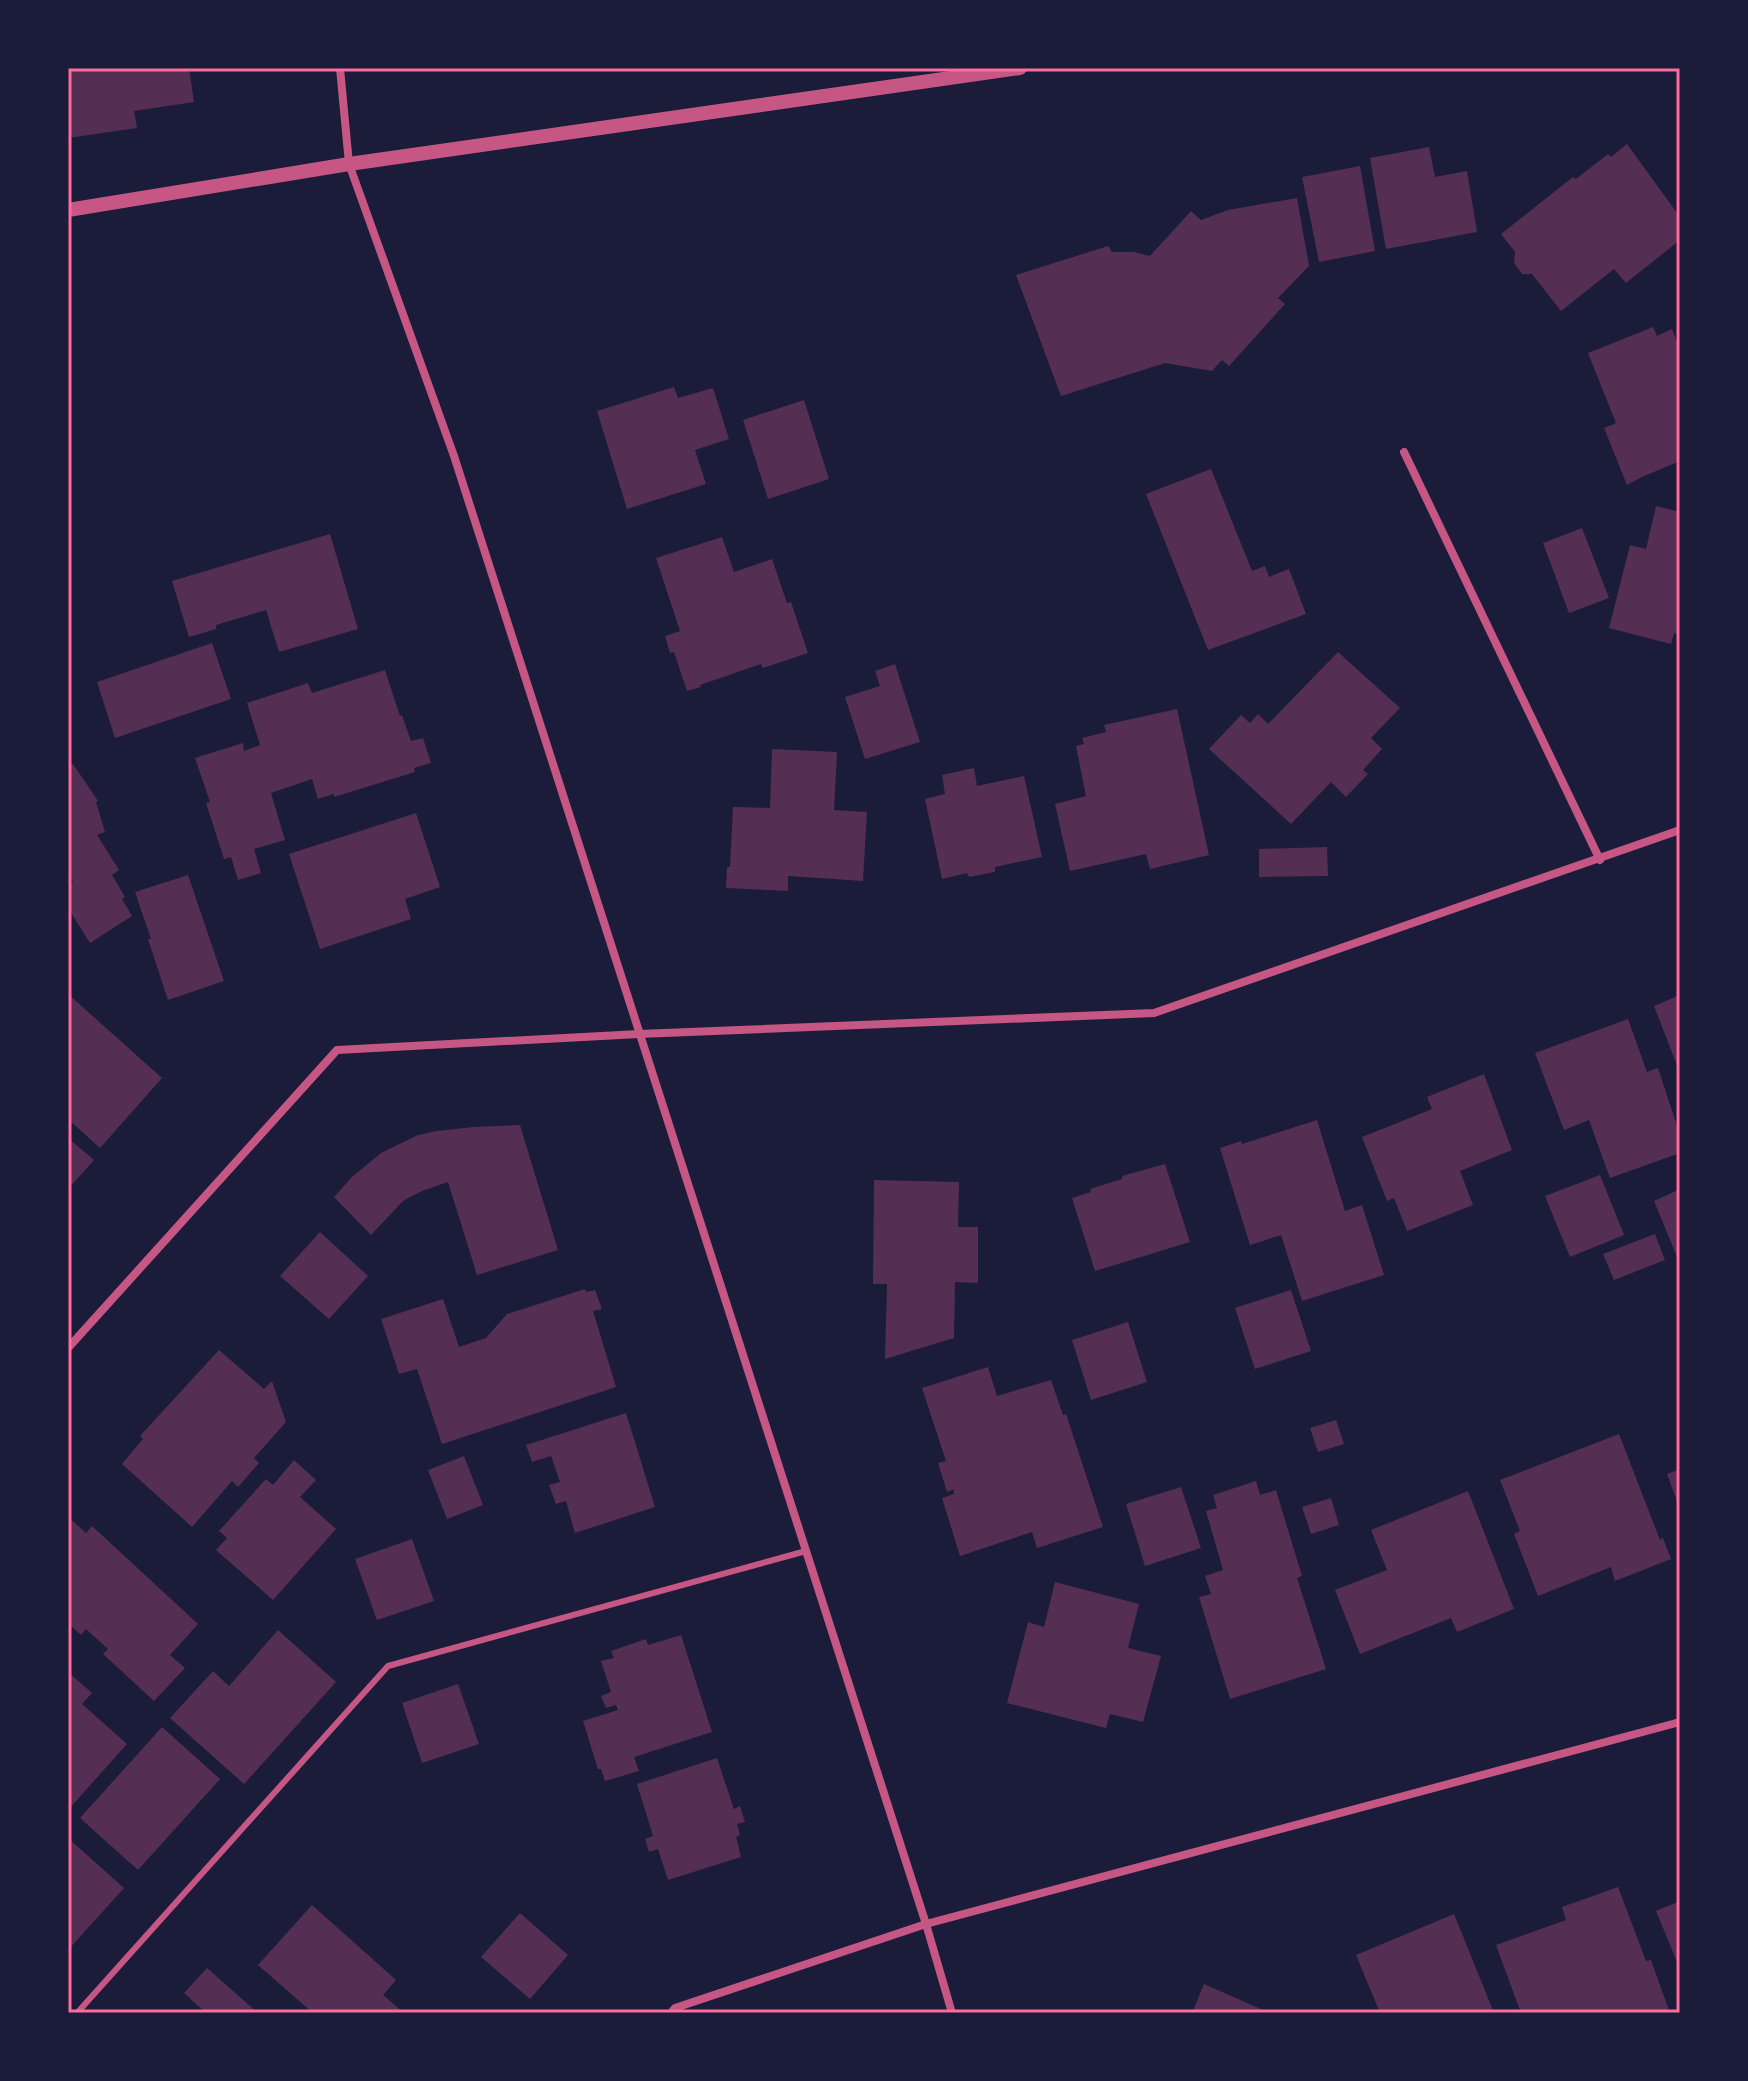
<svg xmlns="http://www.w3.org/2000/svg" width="1748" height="2081" viewBox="0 0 1748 2081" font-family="Manrope,sans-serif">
<rect width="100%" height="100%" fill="#1b1b3a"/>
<g fill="#542f53">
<path d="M68 68H189L194 102 134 111 137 128 68 138Z"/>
<path d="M1627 144 1680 217V240L1626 283 1614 269 1561 311 1532 274H1522L1514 263 1515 252 1501 234 1573 177 1576 179 1608 154 1611 157Z"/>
<path d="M1429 147 1435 177 1467 171 1477 232 1386 249 1370 158Z"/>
<path d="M1360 166 1375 251 1319 262 1302 177Z"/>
<path d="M1297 198 1309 266 1278 298 1285 304 1229 366 1222 360 1212 371 1165 363 1061 396 1016 275 1108 246 1112 252H1134L1150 256 1191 211 1201 220 1228 210Z"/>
<path d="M1653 327 1657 336 1672 329 1680 349V461L1642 477 1627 485 1604 428 1616 423 1588 353Z"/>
<path d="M674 387 678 398 713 388 729 439 695 450 706 484 627 509 597 411Z"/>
<path d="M804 400 829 479 768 499 743 420Z"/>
<path d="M1211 469 1252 571 1265 566 1269 577 1289 569 1306 614 1208 650 1146 494Z"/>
<path d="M1656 506 1680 512V635L1674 633 1671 644 1609 628 1630 545 1646 549Z"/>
<path d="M1582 528 1609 598 1569 613 1543 543Z"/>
<path d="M330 534 358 629 279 652 266 610 216 625V629L189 637 172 581Z"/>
<path d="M722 537 734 572 772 559 787 603 791 602 808 653 763 668 761 664 700 685 701 687 687 691 674 652 670 653 665 636 680 631 656 558Z"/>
<path d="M212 643 231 699 115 738 97 682Z"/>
<path d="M1338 652 1400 708 1371 738 1382 749 1363 770 1368 774 1346 797 1331 782 1291 824 1209 749 1241 715 1250 723 1258 714 1268 724Z"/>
<path d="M895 664 920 742 865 759 845 697 880 686 875 671Z"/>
<path d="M385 670 400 716 402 715 411 741 423 738 431 763 414 768 415 772 334 797V794L318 799 312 779 271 793 285 840 254 849 261 873 238 880 231 857 224 859 206 803 210 802 195 758 243 743 244 751 260 745 247 703 308 683 312 693Z"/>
<path d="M1177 709 1209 855 1150 869 1146 854 1070 871 1055 804 1086 796 1076 746 1084 744 1082 738 1106 732 1104 725Z"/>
<path d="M772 749 837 752 834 810 867 812 863 881 788 876V891L726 888 727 867H730L733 807 770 808Z"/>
<path d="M73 764 98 801 96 802 105 832 97 835 119 870 112 875 125 897 122 899 132 916 90 943 68 908V884L73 881 68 874V767Z"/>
<path d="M974 768 977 786 1024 776 1042 857 995 867V872L969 877 967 873 942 879 925 799 945 794 942 775Z"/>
<path d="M416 813 440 887 405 899 411 919 320 949 289 854Z"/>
<path d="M1327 847 1328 876 1259 877V849Z"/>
<path d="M188 875 224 981 168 1000 148 939H151L135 892Z"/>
<path d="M68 994 162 1078 100 1148 68 1119Z"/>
<path d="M1680 995V1073L1654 1006Z"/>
<path d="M1628 1019 1647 1072 1658 1068 1680 1135V1153L1610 1178 1589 1120 1564 1130 1535 1053Z"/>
<path d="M1484 1074 1512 1150 1460 1171 1473 1205 1407 1231 1394 1198 1387 1201 1362 1137 1432 1109 1427 1097Z"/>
<path d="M1317 1120 1345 1211 1362 1205 1384 1275 1302 1301 1281 1235 1250 1245 1220 1148 1241 1141 1242 1144Z"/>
<path d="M520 1125 558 1250 477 1275 448 1182 422 1191 403 1201 371 1235 334 1197 352 1177 381 1153 418 1135 437 1131 473 1127Z"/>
<path d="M68 1138 94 1160 68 1189Z"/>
<path d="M1165 1164 1190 1242 1095 1271 1072 1198 1091 1192 1090 1189 1122 1179V1176Z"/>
<path d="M1600 1175 1624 1235 1570 1257 1545 1196Z"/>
<path d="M874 1180 959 1182 958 1227H978V1283L955 1282 954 1338 885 1359 887 1284H873Z"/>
<path d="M1680 1189V1264L1654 1201Z"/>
<path d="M320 1232 368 1276 329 1319 280 1276Z"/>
<path d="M1655 1234 1665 1260 1614 1280 1603 1254Z"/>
<path d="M585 1289 586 1292 595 1290 602 1309 593 1311 616 1387 442 1444 417 1369 399 1374 381 1319 443 1299 459 1347 486 1338 507 1314Z"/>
<path d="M1291 1290 1311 1351 1255 1369 1235 1308Z"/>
<path d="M1128 1322 1147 1382 1091 1400 1072 1340Z"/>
<path d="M219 1350 264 1389 272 1381 286 1422 254 1458 259 1463 238 1487 232 1481 192 1527 122 1464 143 1439 140 1436Z"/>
<path d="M988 1367 997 1396 1051 1380 1063 1415 1066 1414 1103 1527 1037 1548 1032 1532 960 1556 942 1498 954 1494V1489L947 1492 938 1463 946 1461 922 1388Z"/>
<path d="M626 1413 655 1507 575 1533 566 1501 556 1504 549 1485 560 1482 551 1456 532 1462 526 1445Z"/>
<path d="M1336 1420 1344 1444 1318 1452 1310 1428Z"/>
<path d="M1619 1434 1660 1540 1663 1538 1671 1559 1615 1581 1611 1567 1538 1596 1514 1534 1520 1531 1500 1480Z"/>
<path d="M464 1456 483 1505 447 1519 428 1470Z"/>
<path d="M294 1460 316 1480 300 1497 336 1529 273 1600 216 1550 227 1538 219 1531 266 1479 273 1485Z"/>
<path d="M1680 1469V1510L1667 1474Z"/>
<path d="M1256 1481 1260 1495 1276 1490 1302 1576 1297 1578 1326 1669 1230 1699 1199 1597 1211 1594 1205 1576 1223 1570 1206 1511 1217 1508 1213 1495Z"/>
<path d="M1181 1487 1201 1548 1145 1566 1126 1504Z"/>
<path d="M1468 1491 1514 1609 1457 1632 1451 1618 1360 1654 1335 1590 1387 1570 1371 1530Z"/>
<path d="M1331 1498 1339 1525 1311 1534 1302 1507Z"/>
<path d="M68 1517 86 1533 92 1526 198 1624 170 1655 185 1668 154 1701 103 1654 108 1649 86 1629 81 1635 68 1623Z"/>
<path d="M412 1539 434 1601 377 1620 355 1559Z"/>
<path d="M1055 1582 1139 1604 1128 1648 1161 1656 1143 1722 1110 1714 1106 1728 1007 1703 1028 1622 1044 1627Z"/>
<path d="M278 1630 336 1682 244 1784 170 1718 213 1671 229 1686Z"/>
<path d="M681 1635 712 1732 634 1757 639 1771 605 1781 601 1769H598L583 1721 618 1710 616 1705 606 1708 601 1696 611 1692 601 1661 614 1658 611 1651 646 1639 648 1645Z"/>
<path d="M68 1672 92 1693 82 1704 127 1744 68 1810Z"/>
<path d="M458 1684 479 1744 422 1763 402 1703Z"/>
<path d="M162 1727 220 1779 138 1870 80 1818Z"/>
<path d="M717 1758 734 1809 740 1806 745 1822 737 1824 740 1835 736 1837 741 1857 668 1880 658 1849 649 1852 645 1839 653 1836 637 1784Z"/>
<path d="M68 1838 124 1888 68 1950Z"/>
<path d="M1618 1887 1646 1961 1651 1960 1670 2013H1521L1496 1945 1566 1920 1562 1907Z"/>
<path d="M1680 1901V1969L1656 1911Z"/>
<path d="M312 1905 396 1980 383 1995 404 2013H313L258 1965Z"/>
<path d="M520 1913 568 1955 530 1999 481 1957Z"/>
<path d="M1454 1914 1494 2013H1380L1356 1955Z"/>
<path d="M207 1968 258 2013H206L184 1993Z"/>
<path d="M1204 1984 1270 2013H1192Z"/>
</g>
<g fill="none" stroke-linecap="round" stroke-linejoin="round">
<path stroke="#c65784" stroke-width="6" d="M77 2013 388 1666 806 1551"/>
<g stroke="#c65784" stroke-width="8">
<path d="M340 68 349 164 454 456 926 1924 952 2013"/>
<path d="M1404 452 1600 860"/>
<path d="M68 1348 337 1050 639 1034 1154 1013 1680 830"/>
<path d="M671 2013 675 2008 926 1924 1680 1722"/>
</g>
<path stroke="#c65784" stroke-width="14" d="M68 210 349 164 1020 68"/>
</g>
<rect width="1748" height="2081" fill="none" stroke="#1b1b3a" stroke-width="140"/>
<rect x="70" y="70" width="1608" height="1941" fill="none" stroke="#ff6b9d" stroke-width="3"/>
</svg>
